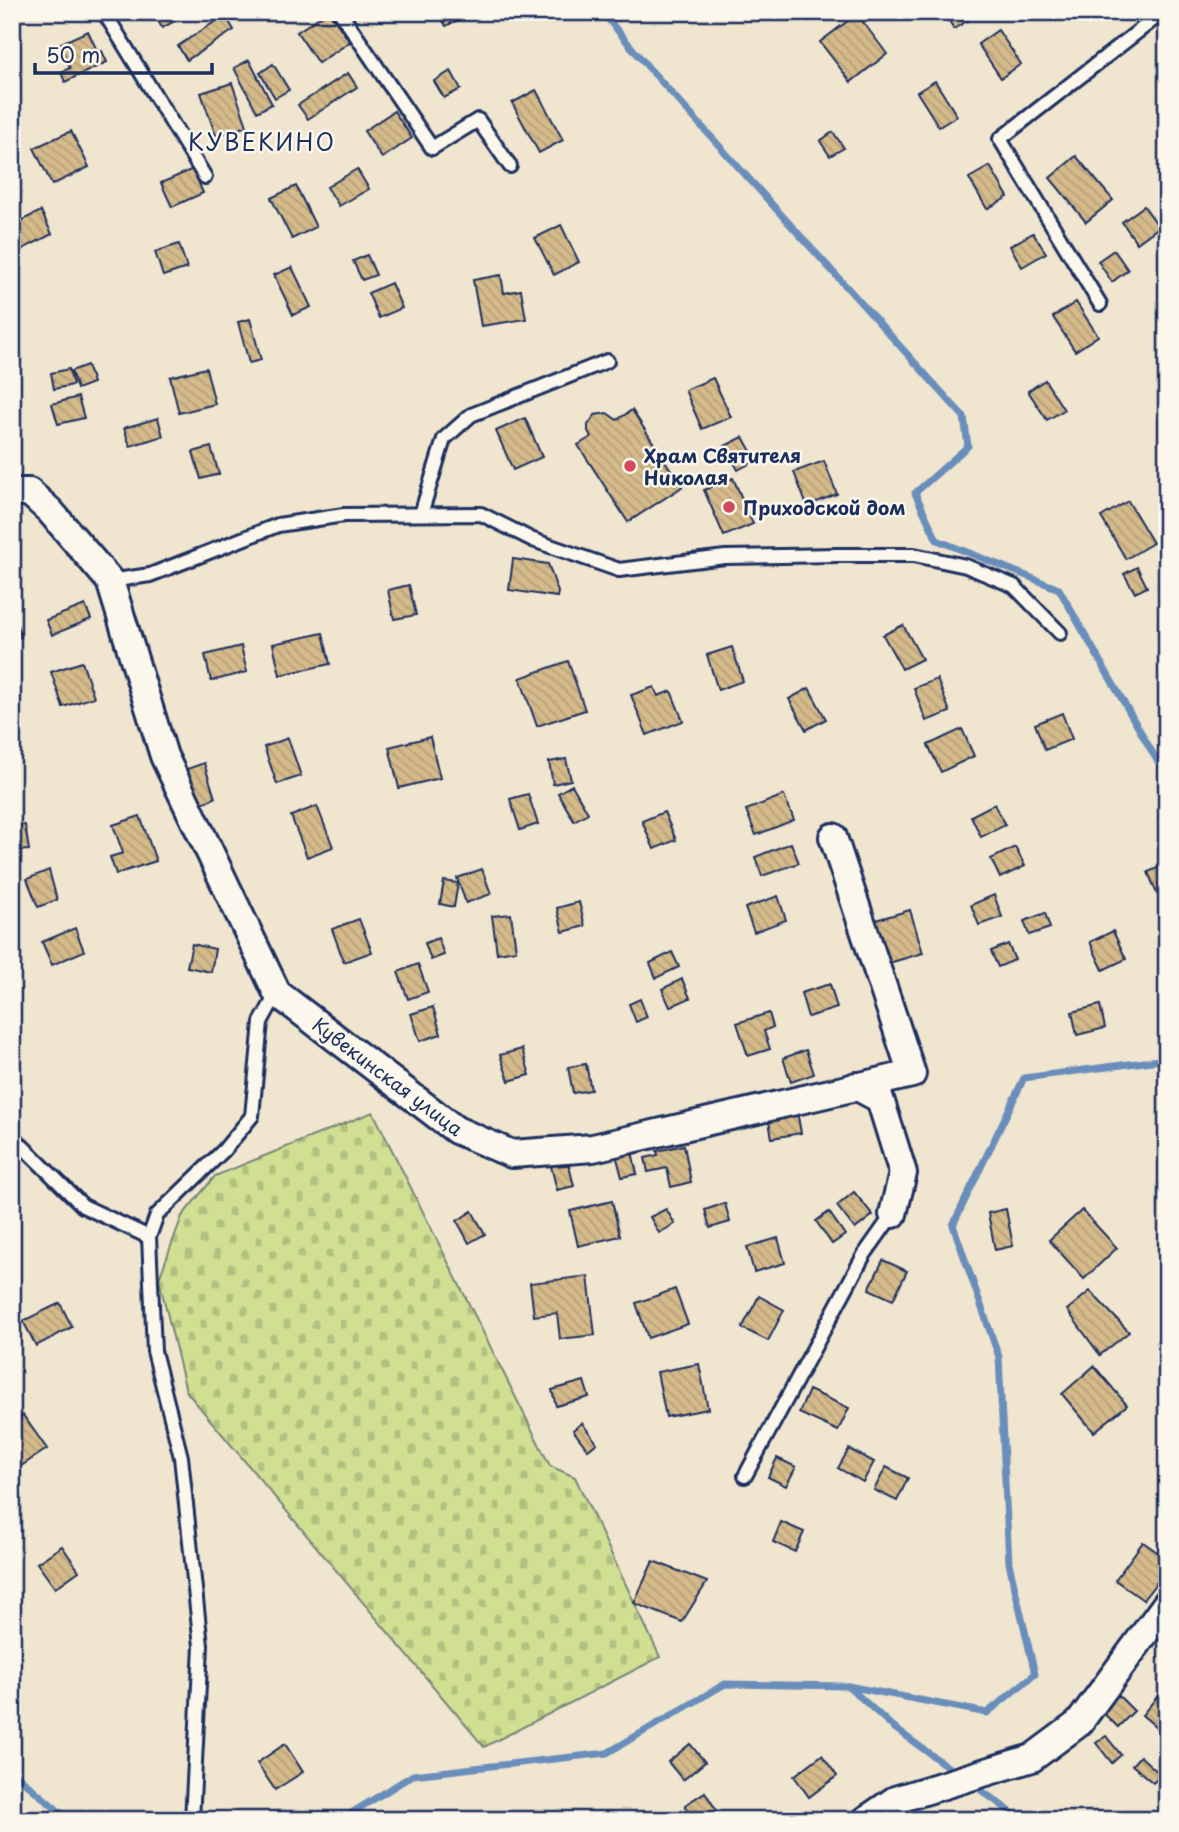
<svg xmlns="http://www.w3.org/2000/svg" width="1179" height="1832" viewBox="0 0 1179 1832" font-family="'Playpen Sans',sans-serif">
<defs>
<pattern id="cemetery-stones" width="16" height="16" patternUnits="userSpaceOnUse" patternTransform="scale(1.75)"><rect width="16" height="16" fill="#d0df92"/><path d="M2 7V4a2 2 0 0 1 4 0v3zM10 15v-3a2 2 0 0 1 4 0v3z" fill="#b2c080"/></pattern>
<pattern id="building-back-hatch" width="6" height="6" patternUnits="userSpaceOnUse" patternTransform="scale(1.75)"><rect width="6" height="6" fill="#d5ba8a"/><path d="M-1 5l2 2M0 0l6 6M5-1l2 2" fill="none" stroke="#b6a07a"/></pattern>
</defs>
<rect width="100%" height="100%" fill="#f0e5cf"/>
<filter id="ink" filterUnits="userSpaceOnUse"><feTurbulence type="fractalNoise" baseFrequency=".0143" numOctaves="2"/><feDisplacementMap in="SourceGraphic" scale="14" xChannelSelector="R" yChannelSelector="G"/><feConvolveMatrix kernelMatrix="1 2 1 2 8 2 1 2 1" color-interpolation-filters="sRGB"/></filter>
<g filter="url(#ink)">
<path fill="url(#cemetery-stones)" stroke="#768778" stroke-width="2" d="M373 1112 550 1466 575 1477 660 1657 484 1747 186 1391 159 1279 182 1216 215 1176Z"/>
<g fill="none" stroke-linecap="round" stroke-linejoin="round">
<g stroke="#6a8ebb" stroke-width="7">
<path d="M602 12 648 67 964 417 968 446 915 493 937 540 1059 589 1167 778"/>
<path d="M848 1686 893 1727 959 1775"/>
<path d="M12 1771 69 1820"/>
<path d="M971 1783 1022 1820"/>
<path d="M340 1820 413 1775 607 1753 725 1684 848 1686 987 1713 1035 1674 1009 1563 999 1357 953 1225 1024 1078 1167 1059"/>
</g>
</g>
<g fill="url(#building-back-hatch)" stroke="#1b2f5e" stroke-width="2">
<path d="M153 12H182L184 16 162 28Z"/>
<path d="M327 12H329L350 42 318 63 297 32Z"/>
<path d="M438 12H467L468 15 446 26Z"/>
<path d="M944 12H972L975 16 954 29Z"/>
<path d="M857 14 887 54 851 82 820 42Z"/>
<path d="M225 15 234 30 187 60 178 46Z"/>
<path d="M998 30 1021 64 1001 78 978 44Z"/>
<path d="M88 31 98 53 102 51 107 62 65 82 61 72 70 68 59 44Z"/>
<path d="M249 60 272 104 257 112 234 68Z"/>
<path d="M273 64 289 90 275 98 260 73Z"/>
<path d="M451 71 461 89 444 98 434 81Z"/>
<path d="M348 73 357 87 308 119 298 105Z"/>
<path d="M935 81 957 116 939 127 917 92Z"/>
<path d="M232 83 247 126 216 136 201 93Z"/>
<path d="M536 90 563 140 539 153 512 103Z"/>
<path d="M394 111 412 138 382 158 364 131Z"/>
<path d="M71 131 89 167 52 185 34 148Z"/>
<path d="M833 132 844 148 830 156 820 141Z"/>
<path d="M1076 156 1113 200 1086 222 1050 178Z"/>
<path d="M990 166 1008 197 987 209 969 178Z"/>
<path d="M193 169 203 193 172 207 161 183Z"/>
<path d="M357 169 369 189 339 206 327 187Z"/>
<path d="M296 186 316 227 292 239 271 198Z"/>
<path d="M1144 206 1159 227 1137 243 1122 222Z"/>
<path d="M41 211 52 234 19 251 12 237V225Z"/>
<path d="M561 225 579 262 554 275 535 238Z"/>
<path d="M1033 233 1046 253 1022 267 1010 246Z"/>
<path d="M179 244 187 268 163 276 155 252Z"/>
<path d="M1114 250 1128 270 1112 282 1098 261Z"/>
<path d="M367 255 376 275 362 280 353 261Z"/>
<path d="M292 267 311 307 293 315 274 275Z"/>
<path d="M501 275 504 293 521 290 526 319 481 326 473 280Z"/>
<path d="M391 283 402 308 379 318 368 293Z"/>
<path d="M1076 302 1098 336 1075 351 1053 317Z"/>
<path d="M250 319 261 360 249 363 238 322Z"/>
<path d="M87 365 93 383 77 389 71 371Z"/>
<path d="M206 368 215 404 179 413 170 377Z"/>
<path d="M69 369 73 385 54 389 51 373Z"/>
<path d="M713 378 731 417 702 429 685 390Z"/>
<path d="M1045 380 1064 410 1047 420 1028 391Z"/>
<path d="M78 397 84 418 58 424 52 404Z"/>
<path d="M632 410 682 487 628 522 578 445 591 437 588 431V425L595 415 607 413 617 420Z"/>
<path d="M158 418 163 436 130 446 124 428Z"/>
<path d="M525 418 542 457 513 470 496 431Z"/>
<path d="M743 437 756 460 738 470 725 446Z"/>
<path d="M211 447 219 474 201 479 193 452Z"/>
<path d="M824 461 837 494 807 506 794 472Z"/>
<path d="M733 478 753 524 724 536 704 490Z"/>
<path d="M1128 501 1153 543 1126 559 1101 517Z"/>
<path d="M513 559 548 564 558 592 557 597 509 590Z"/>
<path d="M1137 567 1147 587 1135 593 1124 574Z"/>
<path d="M1167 582V609L1158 585Z"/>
<path d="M409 585 416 615 394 619 388 590Z"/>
<path d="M85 605 91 619 52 635 46 620Z"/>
<path d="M12 607 21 637 12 639Z"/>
<path d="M903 625 922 659 902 669 883 635Z"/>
<path d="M323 633 330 664 280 675 273 644Z"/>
<path d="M241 646 247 672 211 681 205 655Z"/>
<path d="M732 647 743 681 718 690 707 655Z"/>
<path d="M568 661 585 710 537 726 520 678Z"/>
<path d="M82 662 94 697 63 707 51 672Z"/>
<path d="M937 679 950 712 926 721 914 688Z"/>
<path d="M654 687 658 696 671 691 683 721 647 735 631 695Z"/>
<path d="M809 688 826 719 806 730 789 699Z"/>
<path d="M1062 713 1072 739 1045 750 1035 724Z"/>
<path d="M962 729 974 756 941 772 928 745Z"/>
<path d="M430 737 440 778 399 788 389 747Z"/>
<path d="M288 738 301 776 277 784 264 747Z"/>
<path d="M566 759 571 780 553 784 549 762Z"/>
<path d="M204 763 215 798 196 805 184 770Z"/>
<path d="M572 785 588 813 574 821 558 793Z"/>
<path d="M528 794 538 824 520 830 510 799Z"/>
<path d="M784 795 794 820 756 835 746 810Z"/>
<path d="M994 804 1005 825 981 837 971 816Z"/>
<path d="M317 806 333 847 307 857 291 816Z"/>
<path d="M664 812 676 840 654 849 642 821Z"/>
<path d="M140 816 156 861 116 874 110 857 123 853 113 825Z"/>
<path d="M25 825 29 850 12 851V826Z"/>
<path d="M791 843 799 863 762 876 755 857Z"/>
<path d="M1015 847 1025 866 1000 878 991 859Z"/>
<path d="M1167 864V890L1157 894 1148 872Z"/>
<path d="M482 869 491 894 466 903 457 878Z"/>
<path d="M49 870 57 900 38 907 27 879Z"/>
<path d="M444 881 458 883 454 907 440 904Z"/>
<path d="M994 895 1002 917 979 925 971 905Z"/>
<path d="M778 896 786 920 754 932 745 908Z"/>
<path d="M579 902 585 926 563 932 557 908Z"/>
<path d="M910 910 923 953 882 965 869 922Z"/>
<path d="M1045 913 1050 928 1029 935 1024 921Z"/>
<path d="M511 914 516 950 497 953 492 916Z"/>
<path d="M359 919 372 952 344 962 332 929Z"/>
<path d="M75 928 84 951 52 965 42 942Z"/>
<path d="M1113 931 1126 959 1103 970 1090 942Z"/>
<path d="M438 938 444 955 431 960 425 943Z"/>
<path d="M192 944 215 949 211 972 187 967Z"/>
<path d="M1008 944 1015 960 998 967 991 951Z"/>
<path d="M672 952 679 967 656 978 650 963Z"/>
<path d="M418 964 428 992 408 999 398 972Z"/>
<path d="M682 979 690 998 670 1007 662 989Z"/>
<path d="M830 984 837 1008 808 1017 801 993Z"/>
<path d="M640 999 647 1017 636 1022 629 1004Z"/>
<path d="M1100 1005 1105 1028 1077 1035 1072 1012Z"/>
<path d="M433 1007 441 1034 420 1041 411 1014Z"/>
<path d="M769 1013 773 1027 764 1031 770 1049 748 1056 737 1023Z"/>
<path d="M522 1049 530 1075 509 1081 500 1055Z"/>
<path d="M806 1050 814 1074 791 1082 783 1058Z"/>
<path d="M586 1064 591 1090 573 1093 568 1067Z"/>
<path d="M796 1106 801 1133 772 1138 767 1111Z"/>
<path d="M684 1145 691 1182 671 1187 667 1168 648 1172 645 1158 658 1155 657 1151Z"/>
<path d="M631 1147 637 1174 622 1177 615 1151Z"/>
<path d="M568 1162 574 1186 557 1190 551 1166Z"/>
<path d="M854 1192 873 1215 855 1229 837 1206Z"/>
<path d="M612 1201 620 1236 578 1246 570 1211Z"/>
<path d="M725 1203 730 1222 710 1228 705 1210Z"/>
<path d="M666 1209 675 1224 659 1233 650 1217Z"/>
<path d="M1006 1209 1013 1246 995 1250 988 1213Z"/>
<path d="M1082 1210 1117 1248 1084 1279 1049 1240Z"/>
<path d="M472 1211 485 1234 469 1243 457 1221Z"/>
<path d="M829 1212 845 1235 832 1244 816 1221Z"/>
<path d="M778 1238 785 1263 754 1272 747 1247Z"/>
<path d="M883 1260 907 1271 893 1300 869 1289Z"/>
<path d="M588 1276 595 1335 560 1339 557 1313 534 1316 530 1283Z"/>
<path d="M675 1289 688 1324 648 1338 636 1303Z"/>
<path d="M1090 1291 1129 1332 1100 1355 1067 1310Z"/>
<path d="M759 1296 784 1310 768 1341 742 1328Z"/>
<path d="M60 1303 72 1327 36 1346 23 1321Z"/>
<path d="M699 1364 708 1409 666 1417 657 1372Z"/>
<path d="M1094 1366 1127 1405 1094 1432 1062 1394Z"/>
<path d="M584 1381 589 1397 556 1406 552 1390Z"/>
<path d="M809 1390 849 1408 838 1431 799 1413Z"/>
<path d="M23 1415 47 1449 12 1472V1422Z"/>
<path d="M582 1423 597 1443 588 1450 573 1430Z"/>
<path d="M849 1449 874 1462 863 1482 838 1468Z"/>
<path d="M777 1458 796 1467 786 1486 768 1477Z"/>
<path d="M886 1467 908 1478 897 1501 874 1490Z"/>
<path d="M781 1522 804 1532 795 1552 773 1542Z"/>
<path d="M1143 1542 1167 1559V1569L1143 1600 1115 1580Z"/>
<path d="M62 1546 79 1571 55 1588 37 1563Z"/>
<path d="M653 1561 707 1582 682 1622 634 1603Z"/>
<path d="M1166 1686 1167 1687V1736L1142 1715Z"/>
<path d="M1117 1694 1134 1711 1118 1727 1101 1711Z"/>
<path d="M1106 1736 1121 1755 1112 1763 1096 1743Z"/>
<path d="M285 1744 303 1772 275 1790 257 1763Z"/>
<path d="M690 1744 705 1762 683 1780 668 1762Z"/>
<path d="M822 1755 837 1776 809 1797 794 1776Z"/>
<path d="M1140 1756 1161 1775 1153 1783 1132 1765Z"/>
<path d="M705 1792 718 1813 707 1820H694L685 1805Z"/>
</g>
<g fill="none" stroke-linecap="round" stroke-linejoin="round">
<defs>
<g id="service">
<path d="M104 12 205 177"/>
<path d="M340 12 432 148 478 120 510 166"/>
<path d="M1100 304 1000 139 1163 12"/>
<path d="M421 514 444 439 471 415 607 361"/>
<path d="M110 581 150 575 278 525 344 515 481 514 533 540 619 570 725 557 837 555H914L966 566 1014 586 1060 633"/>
<path d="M12 1136 83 1206 149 1237"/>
<path d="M745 1476 864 1255 893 1214"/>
<path d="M192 1820 201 1646 181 1457 154 1351 149 1237 157 1215 224 1150 252 1116 261 1022 277 993"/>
</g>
<g id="minor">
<path d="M12 492H29L50 511 110 581 164 756 277 993 456 1130 512 1154 593 1148 912 1074 833 837"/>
<path d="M856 1086 880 1099 903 1173 893 1214"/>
<path d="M866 1820 895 1800 1032 1758 1079 1723 1167 1603"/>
</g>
</defs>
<use href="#service" stroke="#1b2f5e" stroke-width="18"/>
<use href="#minor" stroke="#1b2f5e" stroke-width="32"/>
<use href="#service" stroke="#fbf7ec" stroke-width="12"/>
<use href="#minor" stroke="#fbf7ec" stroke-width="26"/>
</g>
</g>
<g fill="#d1495b" stroke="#fbf7ec" stroke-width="2.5">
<circle cx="630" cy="466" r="7"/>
<circle cx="729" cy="507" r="7"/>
</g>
<g text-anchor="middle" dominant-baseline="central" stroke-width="5" stroke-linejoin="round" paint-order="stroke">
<g font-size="19" font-weight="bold" fill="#1b2f5e" stroke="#fbf7ec" text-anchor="start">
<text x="644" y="455">Храм Святителя<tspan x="644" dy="22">Николая</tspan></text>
<text x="743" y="507">Приходской дом</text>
</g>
<g font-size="19" fill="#1b2f5e" stroke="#fbf7ec">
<text transform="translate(388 1076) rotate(37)">Кувекинская улица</text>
</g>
<g font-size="23" letter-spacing="2" fill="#1b2f5e" stroke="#fbf7ec">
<text x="262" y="141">КУВЕКИНО</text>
</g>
</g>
<rect width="1179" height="1832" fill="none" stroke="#fbf7ec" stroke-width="42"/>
<rect x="21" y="21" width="1137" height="1790" fill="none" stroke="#1b2f5e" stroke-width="2.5" filter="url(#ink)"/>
<path d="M35 63v10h177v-10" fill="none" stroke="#1b2f5e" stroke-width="3.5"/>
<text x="46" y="63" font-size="21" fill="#1b2f5e" stroke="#fbf7ec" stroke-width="5" paint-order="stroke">50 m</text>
</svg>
